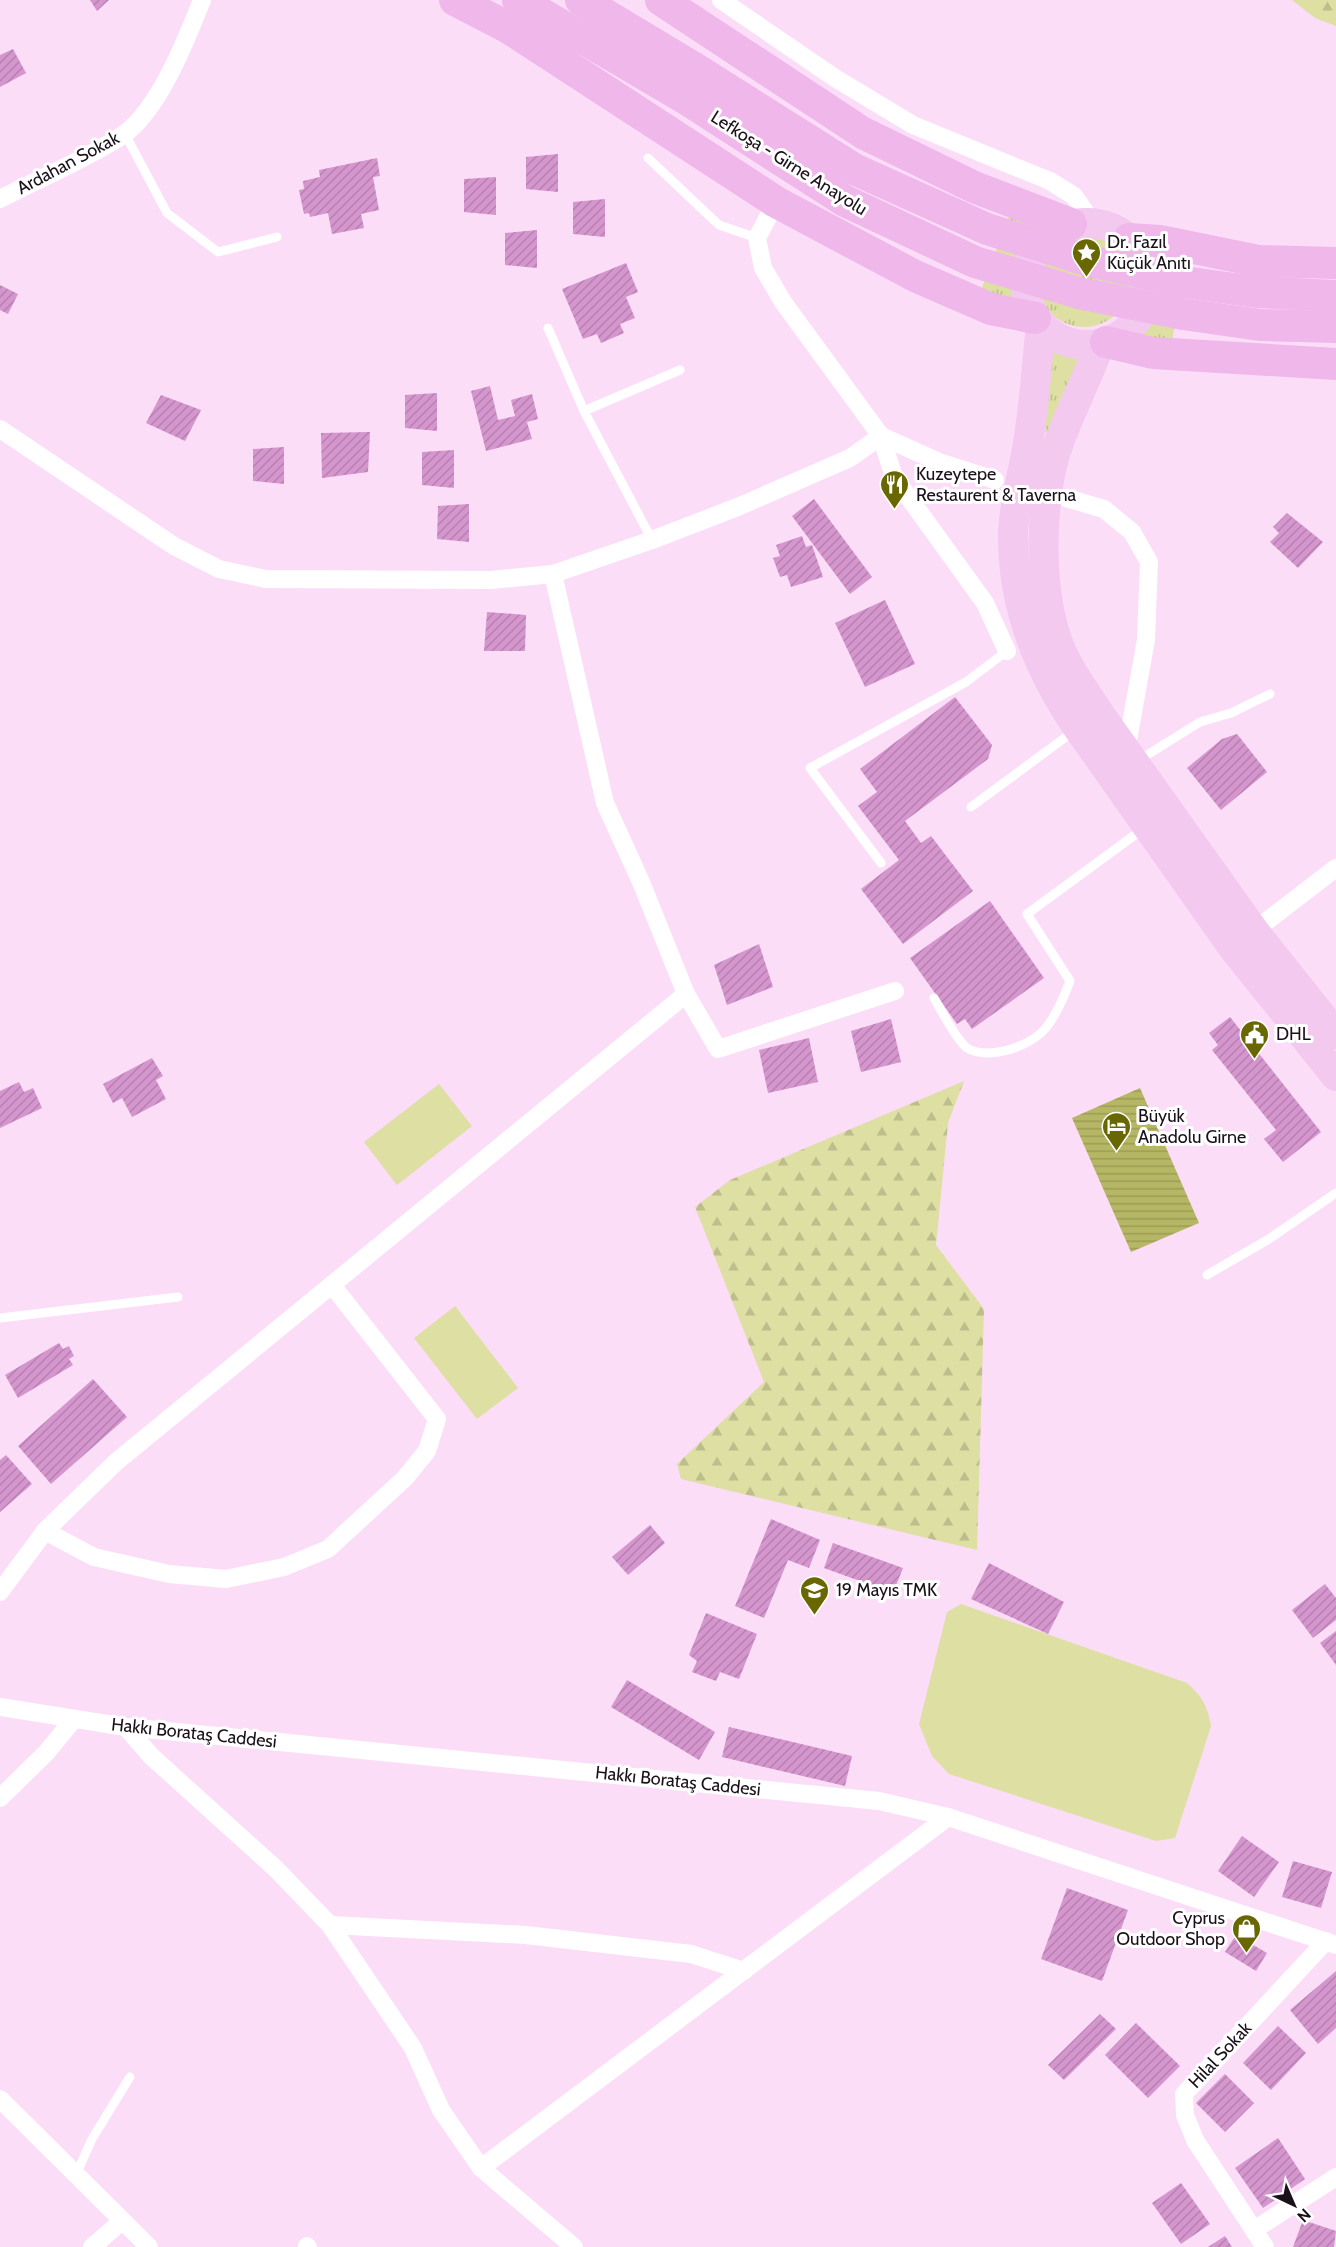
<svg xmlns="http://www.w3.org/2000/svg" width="1336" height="2247" viewBox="0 0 1336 2247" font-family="Cabin,sans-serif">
<defs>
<pattern id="grass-tufts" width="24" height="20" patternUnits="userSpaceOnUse" patternTransform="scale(1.5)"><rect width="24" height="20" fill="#dddfa3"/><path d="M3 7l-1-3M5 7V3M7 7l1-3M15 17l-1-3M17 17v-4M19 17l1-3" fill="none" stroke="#bdbe8c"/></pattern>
<pattern id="forest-firs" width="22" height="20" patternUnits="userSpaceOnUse" patternTransform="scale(1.5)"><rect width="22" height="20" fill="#dddfa3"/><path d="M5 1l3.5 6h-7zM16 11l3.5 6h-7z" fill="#bdbe8c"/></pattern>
<pattern id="water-rules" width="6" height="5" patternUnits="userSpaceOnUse" patternTransform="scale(1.5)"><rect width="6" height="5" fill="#b6b764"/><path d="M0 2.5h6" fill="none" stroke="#9c9c56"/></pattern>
<pattern id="building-hatch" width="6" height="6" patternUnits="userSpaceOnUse" patternTransform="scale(1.5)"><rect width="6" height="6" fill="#d596ce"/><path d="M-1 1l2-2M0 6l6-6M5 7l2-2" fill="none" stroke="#b680b0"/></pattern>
</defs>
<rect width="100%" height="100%" fill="#fcddf8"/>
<g fill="url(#grass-tufts)">
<path d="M1010 213 1044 224C1020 247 1014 275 1019 308L980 293Z"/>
<circle cx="1084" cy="281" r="46"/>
<path d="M1151 250 1185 259 1172 342 1135 338C1157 307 1165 287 1151 250Z"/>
<path d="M1049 344 1088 354 1050 433 1043 432Z"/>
</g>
<g fill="url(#forest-firs)">
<path d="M1292 0H1336V26L1315 18Z"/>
<path d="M964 1081 948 1123 936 1245 984 1309 977 1550 681 1479 677 1464 764 1382 695 1207 730 1180Z"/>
</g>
<g fill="#dddfa3">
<path d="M439 1084 472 1126 397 1185 364 1142Z"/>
<path d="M455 1306 518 1388 477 1419 414 1338Z"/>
<path d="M961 1604 1187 1683C1202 1696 1208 1707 1211 1726L1175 1838 1156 1841 949 1774 932 1756 919 1724 947 1612Z"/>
</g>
<path fill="url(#water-rules)" d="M1140 1088 1199 1223 1131 1252 1072 1118Z"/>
<g fill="url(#building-hatch)">
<path d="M90 0H109L97 11Z"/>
<path d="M13 49 26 73 0 87V55Z"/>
<path d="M558 154V192L526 189V157Z"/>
<path d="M377 158 380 176 373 177 379 210 361 214 364 228 332 234 328 213 310 217 309 213 304 214 299 190 304 189 303 181 320 177 319 170Z"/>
<path d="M496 177V215L464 212V179Z"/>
<path d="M605 199V237L573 234V202Z"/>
<path d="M537 230V268L505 265V233Z"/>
<path d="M626 263 638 292 626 297 635 318 620 324 624 333 601 343 597 334 583 339 562 289Z"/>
<path d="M0 285 18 294 8 314 0 310Z"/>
<path d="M490 386 498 420 515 416 511 400 532 394 538 419 527 422 532 439 486 451 471 391Z"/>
<path d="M437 393V431L405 428V395Z"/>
<path d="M161 395 201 410 185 441 146 423Z"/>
<path d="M370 432 368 472 322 478 321 433Z"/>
<path d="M284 447V484L253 481V449Z"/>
<path d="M454 450V488L422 485V452Z"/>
<path d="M814 499 872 577 850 594 792 516Z"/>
<path d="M469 504V542L437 539 438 506Z"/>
<path d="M1287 513 1323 542 1298 568 1270 542 1279 533 1273 527Z"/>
<path d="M802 536 806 547 812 545 823 577 791 587 787 575 780 577 773 558 780 556 776 545Z"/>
<path d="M885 600 915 664 865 687 835 623Z"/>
<path d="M487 612 526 615 525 651H484Z"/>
<path d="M955 697 992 745 988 759 905 821 921 843 931 836 973 891 903 944 861 889 899 860 858 806 877 792 860 769Z"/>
<path d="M1237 734 1267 772 1221 810 1187 768 1222 739Z"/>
<path d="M990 901 1044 978 972 1029 965 1019 957 1024 910 958Z"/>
<path d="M759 944 773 987 727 1005 714 965Z"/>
<path d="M1230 1017 1321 1132 1283 1162 1264 1139 1276 1130 1212 1050 1218 1045 1209 1033Z"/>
<path d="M891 1019 901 1062 861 1072 851 1031Z"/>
<path d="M809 1038 818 1082 768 1093 759 1050Z"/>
<path d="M152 1058 163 1076 156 1080 166 1099 132 1117 122 1098 113 1103 103 1084Z"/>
<path d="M19 1082 24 1092 33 1088 42 1108 0 1128V1091Z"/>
<path d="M59 1343 63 1349 69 1346 74 1356 69 1359 73 1365 18 1398 5 1375Z"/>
<path d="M93 1379 127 1417 51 1484 18 1446Z"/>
<path d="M6 1455 32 1484 0 1512V1460Z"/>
<path d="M771 1519 820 1540 809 1568 788 1560 764 1618 735 1606Z"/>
<path d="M650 1525 665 1543 628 1575 612 1557Z"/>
<path d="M833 1543 903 1568 893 1593 824 1568Z"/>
<path d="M989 1563 1064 1602 1048 1634 971 1599Z"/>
<path d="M1325 1584 1336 1598V1620L1313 1638 1292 1610Z"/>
<path d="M706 1613 757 1634 739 1679 720 1672 716 1681 692 1672 697 1661 689 1655Z"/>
<path d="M1336 1631V1665L1320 1643Z"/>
<path d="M627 1680 715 1732 699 1760 611 1707Z"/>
<path d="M729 1727 852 1756 845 1786 722 1757Z"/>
<path d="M1242 1836 1279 1862 1254 1897 1218 1871Z"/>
<path d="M1293 1861 1332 1872 1321 1908 1282 1897Z"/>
<path d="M1067 1888 1128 1910 1102 1981 1041 1959Z"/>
<path d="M1236 1935 1267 1953 1256 1971 1225 1952Z"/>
<path d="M1336 1971V2028L1318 2044 1290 2010Z"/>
<path d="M1100 2014 1116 2029 1064 2080 1048 2065Z"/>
<path d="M1136 2023 1180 2066 1148 2098 1105 2055Z"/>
<path d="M1278 2026 1306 2053 1271 2090 1243 2063Z"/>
<path d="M1225 2074 1254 2103 1225 2132 1196 2103Z"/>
<path d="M1278 2138 1305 2179 1263 2208 1235 2168Z"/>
<path d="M1181 2183 1210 2224 1181 2244 1152 2203Z"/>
<path d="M1303 2220 1336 2231 1334 2247H1293Z"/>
<path d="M1225 2236 1232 2247H1208Z"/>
</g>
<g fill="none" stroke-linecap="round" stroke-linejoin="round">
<g stroke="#fff" stroke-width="9">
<path d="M125 134 167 213 218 252 277 237"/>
<path d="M648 158 719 225 757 238"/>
<path d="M548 328 584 411 652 540"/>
<path d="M584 411 680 370"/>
<path d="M1139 760 1200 722 1231 713 1270 694"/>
<path d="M971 807 1074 731"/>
<path d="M881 863 810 768 966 682 1007 651"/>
<path d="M934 998C941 1010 957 1041 967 1048 987 1060 1024 1048 1041 1033 1054 1021 1064 997 1070 981L1027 914 1143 829"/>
<path d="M1207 1275 1269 1239 1336 1193"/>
<path d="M0 1318 178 1297"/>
<path d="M76 2175 92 2139 130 2077"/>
</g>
<g stroke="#fff" stroke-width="18">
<path d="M721 0 835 78 913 125 1050 181 1074 196 1093 223"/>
<path d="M0 199C40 178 87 159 123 135 159 110 186 40 202 0"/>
<path d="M776 202 757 238 763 268 783 302 881 436 894 477 985 603 1007 651"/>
<path d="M0 429 174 546 219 569 266 579 491 580 553 574 652 540 740 506 850 458 881 436"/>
<path d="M881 436 939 462 995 480"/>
<path d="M1066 498 1104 509 1132 532 1149 562 1146 640 1126 751"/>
<path d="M553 574 605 803 641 882 686 994 718 1049 895 991"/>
<path d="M1254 931 1336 868"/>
<path d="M45 1531 94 1557 169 1574 226 1579 284 1567 328 1549 405 1478 427 1451 437 1419 332 1285"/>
<path d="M0 1592 45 1531 116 1462 686 994"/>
<path d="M0 1707 126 1727 879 1801 948 1817 1336 1945"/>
<path d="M126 1727 151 1756 276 1869 330 1925 413 2048 441 2110 481 2168 574 2247"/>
<path d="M0 1798 46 1753 74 1719"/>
<path d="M330 1925 526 1935 691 1954 744 1971"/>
<path d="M0 2099 149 2247"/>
<path d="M481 2168 948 1817"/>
<path d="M1254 2230 1336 2177"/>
<path d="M307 2246 308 2247"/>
<path d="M92 2247 122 2221"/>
<path d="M1265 2247 1195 2140 1185 2115 1184 2094 1326 1941"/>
</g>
<g stroke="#f3c9ef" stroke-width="30">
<circle cx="1087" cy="284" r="61"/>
<path d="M1041 326C1037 360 1035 395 1030 430 1026 464 1014 499 1013 533 1012 605 1038 670 1078 728L1234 949 1336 1076"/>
<path d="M1100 344C1088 376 1073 406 1061 437 1039 492 1038 585 1057 640 1066 667 1086 692 1101 716L1254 931 1336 1034"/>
</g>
<g stroke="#efb7ea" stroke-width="32">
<path d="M455 0 509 28 776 202 915 276 991 309 1035 318"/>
<path d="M518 0 688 100 845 201 975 262 1079 293 1183 314 1260 325 1336 327"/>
<path d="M581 0 699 71 854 169 987 229 1089 261 1184 282 1256 292 1336 296"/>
<path d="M661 0 863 133 974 187 1071 224"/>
<path d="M1129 239 1160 241 1258 261 1336 263"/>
<path d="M1106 342 1153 353 1336 364"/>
</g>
</g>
<defs>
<symbol id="sight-pin" viewBox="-11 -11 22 30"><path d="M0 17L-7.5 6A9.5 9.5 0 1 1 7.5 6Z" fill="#686702" stroke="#fff"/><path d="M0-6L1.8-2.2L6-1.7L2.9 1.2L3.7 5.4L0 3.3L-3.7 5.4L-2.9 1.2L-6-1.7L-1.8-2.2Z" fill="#fff"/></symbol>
<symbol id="restaurant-pin" viewBox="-11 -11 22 30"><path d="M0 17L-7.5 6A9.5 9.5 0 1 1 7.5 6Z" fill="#686702" stroke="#fff"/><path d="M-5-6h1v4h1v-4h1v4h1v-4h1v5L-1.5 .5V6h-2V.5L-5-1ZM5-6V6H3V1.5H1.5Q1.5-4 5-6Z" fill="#fff"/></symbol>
<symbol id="civic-pin" viewBox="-11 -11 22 30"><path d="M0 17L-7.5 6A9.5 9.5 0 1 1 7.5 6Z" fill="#686702" stroke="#fff"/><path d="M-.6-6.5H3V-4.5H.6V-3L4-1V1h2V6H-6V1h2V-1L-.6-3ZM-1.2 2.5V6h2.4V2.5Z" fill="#fff"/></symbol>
<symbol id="hotel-pin" viewBox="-11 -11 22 30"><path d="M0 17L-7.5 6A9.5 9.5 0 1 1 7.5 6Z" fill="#686702" stroke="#fff"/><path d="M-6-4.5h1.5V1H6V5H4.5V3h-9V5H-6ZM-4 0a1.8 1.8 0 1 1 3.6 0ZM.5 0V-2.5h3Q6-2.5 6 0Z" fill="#fff"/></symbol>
<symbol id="school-pin" viewBox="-11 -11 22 30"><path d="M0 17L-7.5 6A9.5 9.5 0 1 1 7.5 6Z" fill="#686702" stroke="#fff"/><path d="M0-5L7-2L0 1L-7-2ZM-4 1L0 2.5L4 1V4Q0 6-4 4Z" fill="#fff"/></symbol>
<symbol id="shop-pin" viewBox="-11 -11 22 30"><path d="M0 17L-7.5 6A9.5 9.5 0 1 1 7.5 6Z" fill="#686702" stroke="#fff"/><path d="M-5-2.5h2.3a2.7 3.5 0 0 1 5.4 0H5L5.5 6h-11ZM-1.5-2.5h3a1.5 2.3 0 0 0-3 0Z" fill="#fff"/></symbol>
</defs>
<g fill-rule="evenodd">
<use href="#sight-pin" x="1070" y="236" width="33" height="45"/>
<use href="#restaurant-pin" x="878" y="468" width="33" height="45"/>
<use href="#civic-pin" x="1238" y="1018" width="33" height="45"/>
<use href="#hotel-pin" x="1100" y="1110" width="33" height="45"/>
<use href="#school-pin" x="798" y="1574" width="33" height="45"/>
<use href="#shop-pin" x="1230" y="1912" width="33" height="45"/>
</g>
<g text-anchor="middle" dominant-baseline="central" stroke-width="6" stroke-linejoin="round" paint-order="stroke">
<g font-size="18" fill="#1a1019" stroke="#fff">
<text transform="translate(68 163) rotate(-28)">Ardahan Sokak</text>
<text transform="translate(789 163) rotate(32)">Lefkoşa - Girne Anayolu</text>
<text transform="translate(194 1733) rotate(6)">Hakkı Borataş Caddesi</text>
<text transform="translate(678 1781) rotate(6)">Hakkı Borataş Caddesi</text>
<text transform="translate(1220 2055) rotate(-47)">Hilal Sokak</text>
</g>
<g font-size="18" fill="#1a1019" stroke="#fff" text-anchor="start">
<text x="1107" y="242">Dr. Fazıl<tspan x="1107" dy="21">Küçük Anıtı</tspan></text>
<text x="916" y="474">Kuzeytepe<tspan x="916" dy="21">Restaurent &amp; Taverna</tspan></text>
<text x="1276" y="1034">DHL</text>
<text x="1138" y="1116">Büyük<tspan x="1138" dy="21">Anadolu Girne</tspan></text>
<text x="836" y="1590">19 Mayıs TMK</text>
<text x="1225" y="1918" text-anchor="end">Cyprus<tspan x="1225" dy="21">Outdoor Shop</tspan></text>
</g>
</g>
<g transform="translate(1294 2205) rotate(136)" stroke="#ffffff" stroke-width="4.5" paint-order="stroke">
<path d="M0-4.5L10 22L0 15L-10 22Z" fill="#1a1019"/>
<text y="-9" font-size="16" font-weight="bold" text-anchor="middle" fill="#1a1019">N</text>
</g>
</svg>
